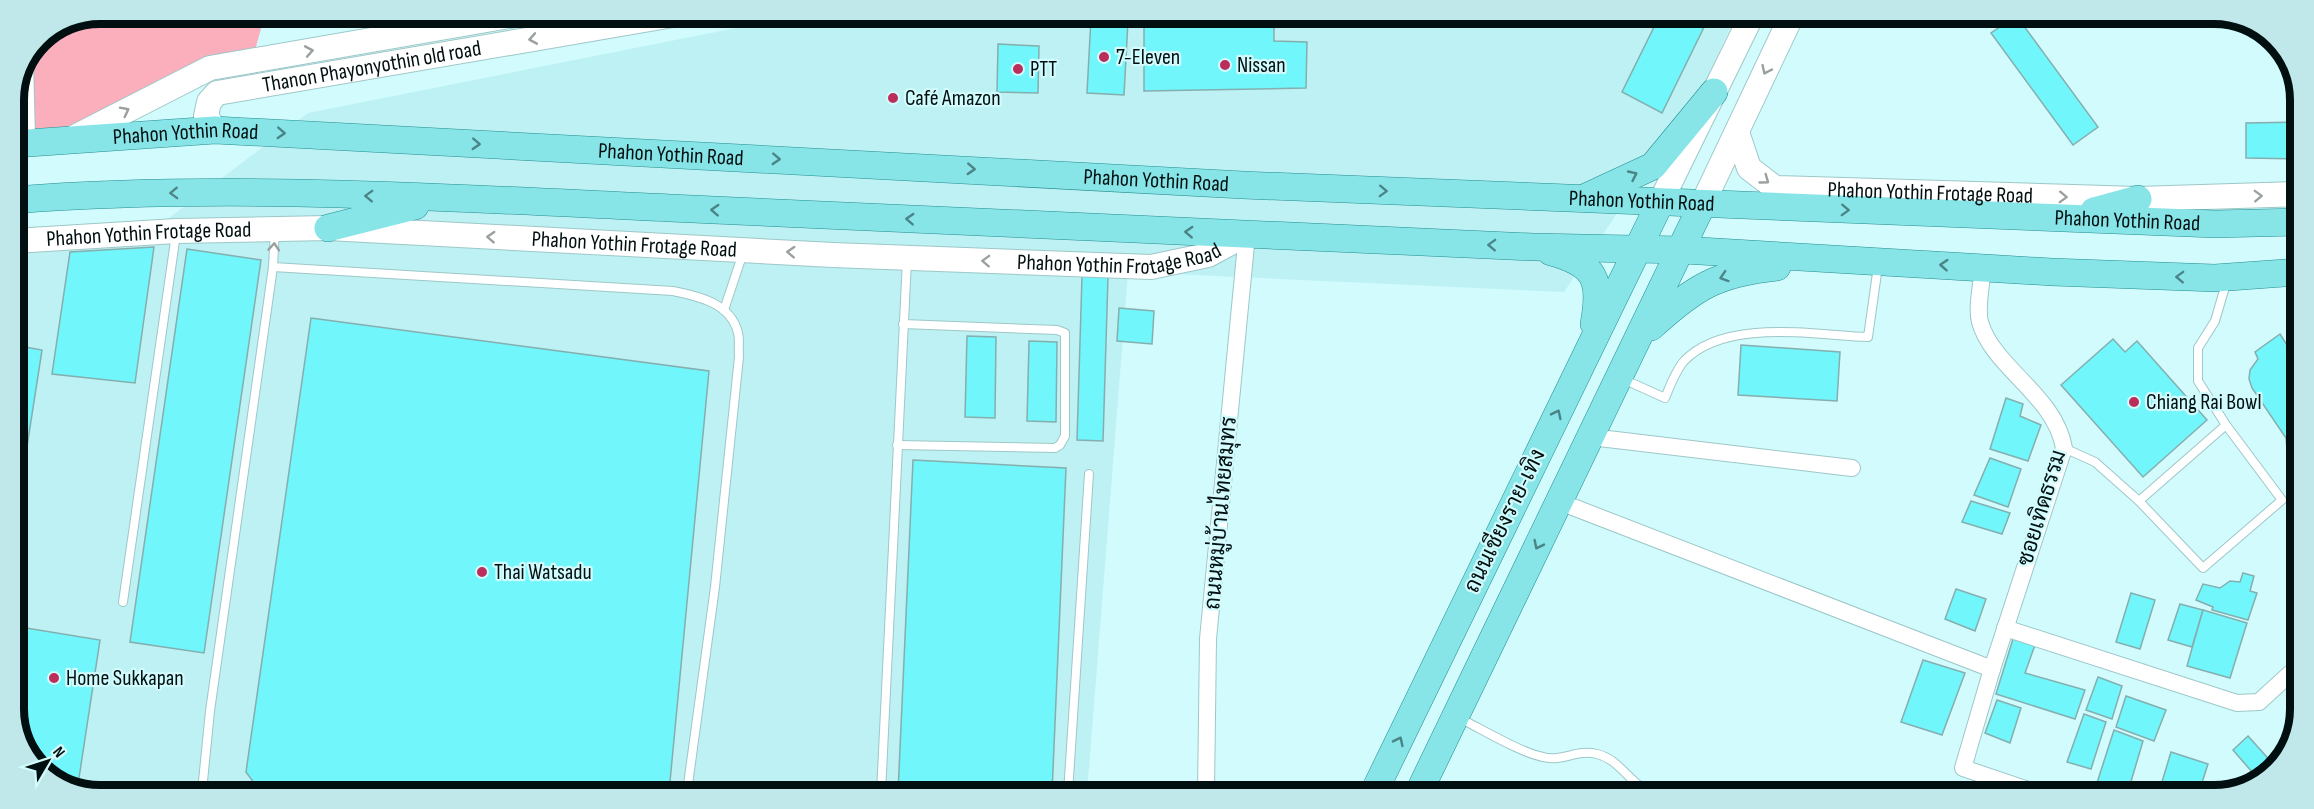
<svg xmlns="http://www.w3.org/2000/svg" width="2314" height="809" viewBox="0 0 2314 809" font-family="'Sofia Sans Condensed',Sarabun,sans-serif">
<rect width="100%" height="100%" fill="#d1fbfd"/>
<path fill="#bdf1f3" d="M802 15 1735 17 1704 84 1564 292 1128 272 1087 793 73 791 32 762 14 715V234L161 224 308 113Z"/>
<path fill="#fbaebc" d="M100 14H265L252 61 31 143 29 61 39 39Z"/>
<g fill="#70f6fb" stroke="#85aeaf" stroke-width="1.5">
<path d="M1144 16H1274V41L1307 42 1306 88 1144 91Z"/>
<path d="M1659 17H1709L1662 113 1622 92Z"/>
<path d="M1091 18 1128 21 1124 95 1087 93Z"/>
<path d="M2013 18H2018L2098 127 2073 145 1991 33Z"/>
<path d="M998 44 1039 46 1038 93 997 92Z"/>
<path d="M2300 122V159L2246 158V123Z"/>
<path d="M154 247 135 383 52 374 70 252Z"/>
<path d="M187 249 261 260 204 653 130 642Z"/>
<path d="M1082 276 1108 277 1103 441 1077 440Z"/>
<path d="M1119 308 1154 311 1152 344 1117 341Z"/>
<path d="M311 318 709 371 669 792 260 791 246 772Z"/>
<path d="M2280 334 2298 363V458L2287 449 2286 438 2252 388 2249 379 2250 370 2258 359 2255 352Z"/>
<path d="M967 336 996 337 995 418 965 417Z"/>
<path d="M2113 339 2125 352 2137 341 2207 420 2143 477 2061 385Z"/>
<path d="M1029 341 1057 342 1056 422 1027 421Z"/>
<path d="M14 345 42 350 14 530Z"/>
<path d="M1741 345 1840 352 1837 401 1738 395Z"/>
<path d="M2006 398 2023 404 2020 416 2041 425 2028 461 1990 449Z"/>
<path d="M1990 458 2021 469 2008 507 1974 495Z"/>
<path d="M913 460 1066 468 1052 793H898Z"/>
<path d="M1971 501 2010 513 2002 534 1962 522Z"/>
<path d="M2297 549V567L2289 557Z"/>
<path d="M2243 573 2254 576 2250 591 2257 593 2248 620 2212 610 2213 607 2196 600 2203 584 2220 588 2230 581 2240 582Z"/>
<path d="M1956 589 1986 599 1975 631 1945 619Z"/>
<path d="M2131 593 2155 600 2140 649 2116 642Z"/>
<path d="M2180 604 2203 610 2192 647 2168 640Z"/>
<path d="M2203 610 2247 623 2230 678 2187 666Z"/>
<path d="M14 626 100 640 77 791H73L32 762 14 715Z"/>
<path d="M2013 639 2035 645 2025 673 2085 690 2075 719 1996 694Z"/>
<path d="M1923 660 1965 673 1942 735 1901 722Z"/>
<path d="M2098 677 2122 686 2112 719 2086 710Z"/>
<path d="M2126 696 2166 710 2154 741 2116 727Z"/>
<path d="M1997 700 2021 708 2010 743 1985 733Z"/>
<path d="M2084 714 2106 722 2091 769 2067 762Z"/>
<path d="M2114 730 2143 741 2127 795H2115L2095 789Z"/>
<path d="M2248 736 2275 766 2266 778 2259 780 2233 750Z"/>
<path d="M2171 752 2208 764 2198 795H2158Z"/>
</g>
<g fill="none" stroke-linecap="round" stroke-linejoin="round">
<defs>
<g id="lane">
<path d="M29 61 31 138"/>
<path d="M273 267 673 291C698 296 731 303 738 333 740 340 738 350 739 357L715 587 687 792"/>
<path d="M724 310 743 253"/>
<path d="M1623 379 1665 398C1670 386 1676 370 1684 361 1725 318 1814 335 1868 337L1878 266"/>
<path d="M897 445 1055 448 1060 445 1065 436V333L1057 330 903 324"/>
<path d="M2064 448 2095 462 2139 501 2203 568 2282 500 2226 425 2198 381V348L2215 321 2227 280"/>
<path d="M2139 501 2226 425"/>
<path d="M123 602 176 234"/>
<path d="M1459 718C1482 729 1519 752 1543 757 1562 762 1577 749 1597 754 1622 760 1630 787 1656 794"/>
<path d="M202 791 210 711 273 267 275 230"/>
<path d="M881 793 907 260"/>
<path d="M1068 793 1089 474"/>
</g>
<g id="street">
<path d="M1983 267C1982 283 1976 307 1980 322 1993 368 2055 395 2064 448L1992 669 1963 768 2043 795"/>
<path d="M1591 437 1852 468"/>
<path d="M1560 502 1992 669"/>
<path d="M2005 628 2237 703 2259 702 2296 668"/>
<path d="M1206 793 1208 639 1247 234"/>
</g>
<g id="secondary">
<path id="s1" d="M215 130 206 116 209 102 217 93 673 15"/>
<path id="s2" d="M1737 132 1749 168 1775 188 2138 199 2300 194"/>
<path d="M73 138 210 68 521 14"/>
<path d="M1660 203 1751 17"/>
<path d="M1702 205 1791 17"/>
<path id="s3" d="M14 241 176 231 328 228 833 255 1151 267 1208 255 1247 234"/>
</g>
<g id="primary">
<path id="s4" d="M14 144 215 130 1243 185 2215 224 2299 222"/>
<path d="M1584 198 1653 166 1714 92"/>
<path d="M14 200C232 183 452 198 670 208 958 221 1245 234 1533 247L1683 250 2052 272 2215 278 2299 272"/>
<path d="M2094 211 2138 199"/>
<path d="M328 228 415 206"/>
<path d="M1551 252C1596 264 1602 280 1594 324"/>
<path d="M1651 327C1695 287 1717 273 1777 267"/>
<path d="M1373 794 1660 203"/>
<path d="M1418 794 1702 205"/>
</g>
</defs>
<use href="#lane" stroke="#9ec7c8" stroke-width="10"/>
<use href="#street" stroke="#9ec7c8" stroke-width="18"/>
<use href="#secondary" stroke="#9ec7c8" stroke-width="26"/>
<use href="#primary" stroke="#248e91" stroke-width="28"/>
<use href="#lane" stroke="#fff" stroke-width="8"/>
<use href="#street" stroke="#fff" stroke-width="16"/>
<use href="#secondary" stroke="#fff" stroke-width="24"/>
<use href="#primary" stroke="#87e4e7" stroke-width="27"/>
</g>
<defs><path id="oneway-chevron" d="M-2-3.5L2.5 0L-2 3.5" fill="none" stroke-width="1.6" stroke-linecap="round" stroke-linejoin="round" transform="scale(1.5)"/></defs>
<g stroke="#9a9f9f">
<use href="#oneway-chevron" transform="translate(533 39) rotate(170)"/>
<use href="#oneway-chevron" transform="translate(309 51) rotate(-10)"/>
<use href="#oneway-chevron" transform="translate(1766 70) rotate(115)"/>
<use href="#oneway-chevron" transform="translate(125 111) rotate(-27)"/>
<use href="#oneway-chevron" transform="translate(1765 180) rotate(36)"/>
<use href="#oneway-chevron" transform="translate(2258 196) rotate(-2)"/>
<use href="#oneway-chevron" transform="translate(2063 197) rotate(2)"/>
<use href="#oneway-chevron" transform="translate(491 237) rotate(-177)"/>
<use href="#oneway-chevron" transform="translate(274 247) rotate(-86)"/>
<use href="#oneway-chevron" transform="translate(791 252) rotate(-177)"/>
<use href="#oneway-chevron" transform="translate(986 261) rotate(-178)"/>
</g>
<g stroke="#4b8486">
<use href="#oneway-chevron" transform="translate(281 133) rotate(3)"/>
<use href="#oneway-chevron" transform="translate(476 144) rotate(3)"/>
<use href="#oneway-chevron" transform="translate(776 159) rotate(3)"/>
<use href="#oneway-chevron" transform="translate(971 169) rotate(3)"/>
<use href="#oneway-chevron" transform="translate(1633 175) rotate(-25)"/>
<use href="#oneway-chevron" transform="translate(1383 191) rotate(2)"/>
<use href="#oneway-chevron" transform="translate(174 193) rotate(178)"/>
<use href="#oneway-chevron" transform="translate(369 196) rotate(-178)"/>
<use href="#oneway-chevron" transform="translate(715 210) rotate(-177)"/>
<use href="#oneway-chevron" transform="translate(1845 210) rotate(2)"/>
<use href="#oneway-chevron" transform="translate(910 219) rotate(-177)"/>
<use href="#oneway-chevron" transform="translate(1189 232) rotate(-177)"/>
<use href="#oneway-chevron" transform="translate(1492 245) rotate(-178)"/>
<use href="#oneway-chevron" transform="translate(1944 265) rotate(-176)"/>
<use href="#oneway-chevron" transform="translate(1724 277) rotate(162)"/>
<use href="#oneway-chevron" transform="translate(2180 277) rotate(-178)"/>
<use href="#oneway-chevron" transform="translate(1557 414) rotate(-64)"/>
<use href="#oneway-chevron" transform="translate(1538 545) rotate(116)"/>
<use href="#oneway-chevron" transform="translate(1399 741) rotate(-64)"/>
</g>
<g fill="#bb2d5b" stroke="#d1fbfd" stroke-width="2">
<circle cx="1104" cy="57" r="6"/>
<circle cx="1225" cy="65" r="6"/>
<circle cx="1018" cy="69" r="6"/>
<circle cx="893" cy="98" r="6"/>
<circle cx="2134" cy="402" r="6"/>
<circle cx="482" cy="572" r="6"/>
<circle cx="54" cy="678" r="6"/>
</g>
<g text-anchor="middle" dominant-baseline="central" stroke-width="4.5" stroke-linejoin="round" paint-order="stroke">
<g font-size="22" fill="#020f10" stroke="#d1fbfd" text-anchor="start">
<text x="1116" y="57">7-Eleven</text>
<text x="1237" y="65">Nissan</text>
<text x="1030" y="69">PTT</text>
<text x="905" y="98">Café Amazon</text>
<text x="2146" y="402">Chiang Rai Bowl</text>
<text x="494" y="572">Thai Watsadu</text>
<text x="66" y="678">Home Sukkapan</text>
</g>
<g font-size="22" fill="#020f10" stroke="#d1fbfd">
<text stroke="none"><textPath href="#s1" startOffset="200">Thanon Phayonyothin old road</textPath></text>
<text stroke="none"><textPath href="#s4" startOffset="172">Phahon Yothin Road</textPath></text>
<text stroke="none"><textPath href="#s4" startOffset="658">Phahon Yothin Road</textPath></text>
<text stroke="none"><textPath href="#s4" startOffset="1144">Phahon Yothin Road</textPath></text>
<text stroke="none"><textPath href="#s2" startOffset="226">Phahon Yothin Frotage Road</textPath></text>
<text stroke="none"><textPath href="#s4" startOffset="1630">Phahon Yothin Road</textPath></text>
<text stroke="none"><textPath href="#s4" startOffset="2116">Phahon Yothin Road</textPath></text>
<text stroke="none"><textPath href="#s3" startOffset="135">Phahon Yothin Frotage Road</textPath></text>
<text stroke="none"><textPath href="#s3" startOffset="621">Phahon Yothin Frotage Road</textPath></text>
<text stroke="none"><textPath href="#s3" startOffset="1107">Phahon Yothin Frotage Road</textPath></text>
<text transform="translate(2042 508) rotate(-73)">ซอยเทิดธรรม</text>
<text transform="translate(1221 513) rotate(-85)">ถนนหมู่บ้านไทยสมุทร</text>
<text transform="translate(1505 521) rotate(-64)">ถนนเชียงราย-เทิง</text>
</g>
</g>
<path d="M0 0H2314V809H0ZM100 24H2214A76 76 0 0 1 2290 100V709A76 76 0 0 1 2214 785H100A76 76 0 0 1 24 709V100A76 76 0 0 1 100 24Z" fill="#c0e8ea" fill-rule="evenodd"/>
<path fill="none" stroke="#020f10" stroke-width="8" d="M100 24H2214A76 76 0 0 1 2290 100V709A76 76 0 0 1 2214 785H100A76 76 0 0 1 24 709V100A76 76 0 0 1 100 24Z"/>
<g transform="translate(48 761) rotate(51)" stroke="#d1fbfd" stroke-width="4.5" paint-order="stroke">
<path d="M0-4.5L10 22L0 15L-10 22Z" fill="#020f10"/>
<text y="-9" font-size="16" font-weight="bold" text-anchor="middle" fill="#020f10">N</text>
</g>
</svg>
